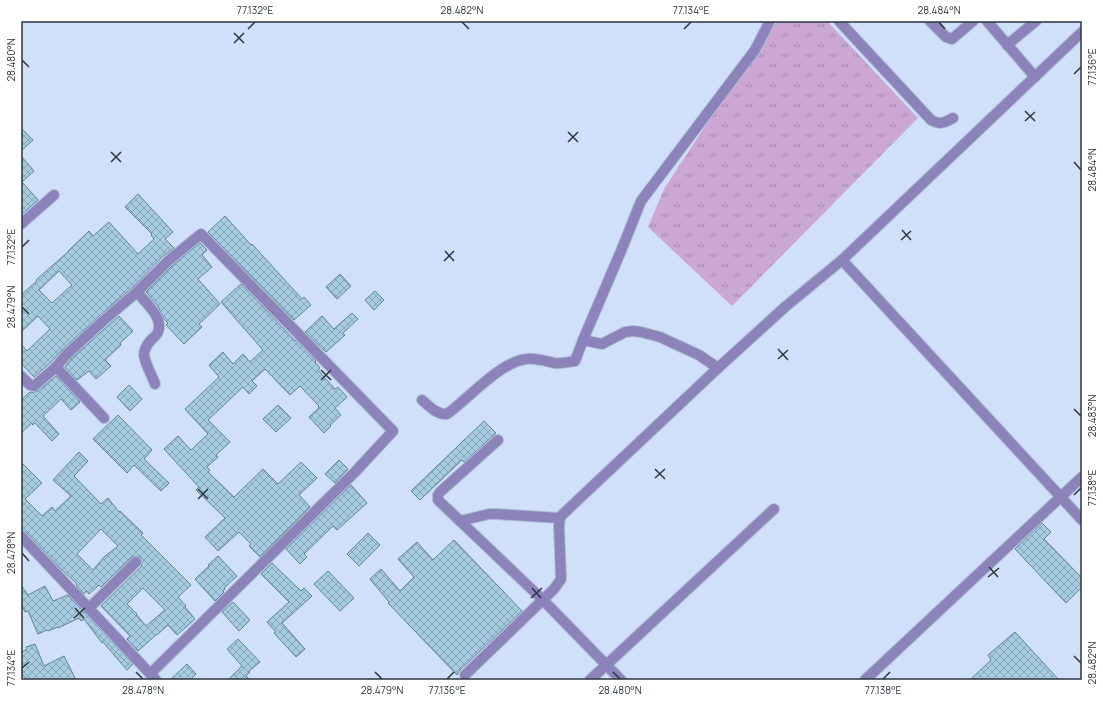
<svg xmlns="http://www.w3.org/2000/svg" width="1103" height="701" viewBox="0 0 1103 701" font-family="Manrope,sans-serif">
<defs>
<pattern id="grass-tufts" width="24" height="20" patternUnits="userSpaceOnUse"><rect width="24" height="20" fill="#cca7d4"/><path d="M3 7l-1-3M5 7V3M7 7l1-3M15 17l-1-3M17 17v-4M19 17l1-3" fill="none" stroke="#a689ae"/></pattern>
<pattern id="building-cross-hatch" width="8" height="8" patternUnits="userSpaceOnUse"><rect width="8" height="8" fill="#a5cce0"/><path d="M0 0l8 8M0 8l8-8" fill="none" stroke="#87a6b7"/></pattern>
</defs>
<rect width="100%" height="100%" fill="#d0e0fa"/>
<path fill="url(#grass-tufts)" d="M778 21H827L918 118 732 306 648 227 664 189 715 111Z"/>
<g fill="url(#building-cross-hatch)" stroke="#5f8396" fill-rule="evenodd">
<path d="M21 128 33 140 21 151Z"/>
<path d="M21 156 34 171 22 182 38 200 21 215Z"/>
<path d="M138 194 173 232 165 239 174 248 163 256 133 287 99 316 62 350 51 362 34 377 21 363V344L27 351 50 329 38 316 21 332V295L37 281 36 280 69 251H68L89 231 93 236 109 222 138 254 154 239 151 235 152 234 125 207ZM59 271 72 285 52 303 39 290Z"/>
<path d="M225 216 251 245 252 244 302 299 304 297 311 305 294 320 208 232Z"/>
<path d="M200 243 207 250 202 255 212 267 198 279 220 304 199 324 202 327 184 344 166 325 168 323 164 319 158 306 146 292 172 266Z"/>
<path d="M340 274 351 286 337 299 326 287Z"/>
<path d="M241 284 284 329 295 341 296 340 316 361 315 362 320 368 318 370 335 389 338 387 347 397 335 408 341 415 330 425 331 426 324 433 309 417 319 408 318 407 319 406 300 386 290 395 265 369 252 381 257 386 249 394 243 387 208 420 230 442 216 455 218 457 207 467 210 470 208 472 234 497 263 469 278 484 301 462 317 478 299 495 310 507 260 557 249 546 251 544 239 532 218 551 205 537 225 518 196 490 199 487 164 449 178 436 191 450 208 434 185 409 219 377 209 365 223 352 233 364 243 354 250 362 263 350 221 302Z"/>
<path d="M375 291 384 300 374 310 365 300Z"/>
<path d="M352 313 358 319 343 333 345 335 326 352 305 332 322 316 334 329Z"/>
<path d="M119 316 133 331 120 343 121 345 105 360 111 366 96 379 89 371 77 380 65 367 71 359Z"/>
<path d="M56 376 80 402 71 410 61 399 43 416 59 434 52 441 35 423 33 425 32 423 21 433V400L30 392H35L38 391Z"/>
<path d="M129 385 142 399 130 411 117 397Z"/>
<path d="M278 405 291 418 276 432 263 419Z"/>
<path d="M118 415 152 450 144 459 169 483 161 491 134 465 127 473 93 439Z"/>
<path d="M484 421 496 433 464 462 462 460 420 500 411 491Z"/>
<path d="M79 452 88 461 74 476 101 504 108 498 119 512 120 511 143 533 141 535 191 585 178 597 186 606 185 607 195 619 177 635 168 625 157 635V634L138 651 127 639 130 636 101 606 141 567 142 563 141 558 137 556 132 557 101 587 99 585 89 594 86 591 84 594 76 585 77 584 61 569 26 532 21 530V462L42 483 25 499 42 516 52 507 55 511 71 496 53 480ZM101 529 118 546 104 557 93 570 77 554ZM143 588 165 610 146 626 136 614H137L127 604Z"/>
<path d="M339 460 348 469 335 483 325 474Z"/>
<path d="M351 485 367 503 337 530 333 526 304 554 307 557 300 564 286 549Z"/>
<path d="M1042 523 1051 532 1044 539 1082 578V587L1066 603 1015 549Z"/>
<path d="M368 533 380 545 359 566 347 554Z"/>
<path d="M454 540 522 611 460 670 457 675 388 603 389 602 370 579 381 569 400 591 414 577 398 559 417 542 433 560Z"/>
<path d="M218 556 237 576 224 588 225 589 223 591 224 592 215 601 195 579 209 566 208 565Z"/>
<path d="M272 563 301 591 304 588 312 596 282 623 305 649 296 657 274 633 276 632 267 622 289 602 261 574Z"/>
<path d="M328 571 354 598 340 611 314 584Z"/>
<path d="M21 585 28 595 45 586 53 601 68 595 133 664 127 670 103 642 102 643 84 619 81 621 79 618 58 628V627L48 631 47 630 38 634 28 611 25 612 21 603Z"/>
<path d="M233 602 250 620 239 631 222 612Z"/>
<path d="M1015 632 1059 680H970L991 660 988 655Z"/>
<path d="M238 639 260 662 249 671 250 672 246 676 250 680H228L242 666 227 649Z"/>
<path d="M35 644 44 666 64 656 76 680H26L21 672V653L27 649 26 647Z"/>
<path d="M187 664 196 674 190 680H170Z"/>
</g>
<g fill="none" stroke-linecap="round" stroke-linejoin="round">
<defs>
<g id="minor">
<path d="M839 21 931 120C941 125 943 123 953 118"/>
<path d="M930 21 946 37 952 39 973 21"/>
<path d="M987 21 1035 77"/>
<path d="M1007 45 1036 21"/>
<path d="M21 224 54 195"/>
<path d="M842 260 1082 520"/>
<path d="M137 292C145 302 164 318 158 332 157 335 153 338 150 341 147 345 144 349 144 355 145 364 152 375 155 384"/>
<path d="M583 340 621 251 641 201 755 50 770 21"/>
<path d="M56 367 104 418"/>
<path d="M21 376 30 385 34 386 56 367 66 355 103 321 137 292 168 261 201 234 393 431 355 472 150 674"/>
<path d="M422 400C429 406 437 415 447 414 469 398 501 361 527 359 536 358 545 361 554 363 562 364 568 362 575 361L583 340 602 344 625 332 633 331 641 332 660 337 699 355 718 368"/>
<path d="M498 440 440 492 438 495V500L543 600 621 680"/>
<path d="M460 521 489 514H496L560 518"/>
<path d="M21 536 156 680"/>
<path d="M89 608 136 562"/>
<path d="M465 675 554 589 561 579 559 526 560 518 563 514 718 368 785 307 842 260 1082 32"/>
<path d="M590 680 774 509"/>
<path d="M865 680 1082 477"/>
</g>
</defs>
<use href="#minor" stroke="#afbed5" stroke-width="12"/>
<use href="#minor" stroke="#8b83b9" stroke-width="10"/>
</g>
<path fill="none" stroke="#2d3541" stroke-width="1.5" d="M462 22 469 29M939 22 945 29M248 29 255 22M684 29 691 22M234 33 244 43M234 43 244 33M22 60 29 67M1074 74 1081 67M1025 111 1035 121M1025 121 1035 112M568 132 578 142M568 142 578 132M111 152 121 162M111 162 121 152M1074 162 1081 170M902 230 911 240M901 240 911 231M22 247 29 240M445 251 454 261M444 261 454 251M22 307 29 314M778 349 788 360M778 359 788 350M321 370 331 380M321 380 331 370M1074 409 1081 416M655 469 665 479M655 478 665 469M198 489 208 499M1074 495 1081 488M198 499 208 489M22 553 29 561M989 567 998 577M988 577 999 568M532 588 541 598M531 598 542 588M75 608 84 618M74 618 85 608M1074 656 1081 663M22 668 29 662M136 672 143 679M375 672 382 679M613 672 620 679M447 679 454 672M883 679 890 672"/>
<rect width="1103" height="701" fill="none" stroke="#ffffff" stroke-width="44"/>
<rect x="22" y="22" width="1059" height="657" fill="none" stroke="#2d3541" stroke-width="1.5"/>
<g font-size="10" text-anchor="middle" fill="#2d3541">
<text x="255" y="14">77.132°E</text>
<text x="462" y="14">28.482°N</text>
<text x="691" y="14">77.134°E</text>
<text x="939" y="14">28.484°N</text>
<text transform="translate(11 60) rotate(-90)" y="4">28.480°N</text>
<text transform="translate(1092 67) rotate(-90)" y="4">77.136°E</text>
<text transform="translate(1092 170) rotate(-90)" y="4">28.484°N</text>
<text transform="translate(11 247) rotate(-90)" y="4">77.132°E</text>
<text transform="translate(11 307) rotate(-90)" y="4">28.479°N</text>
<text transform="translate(1092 416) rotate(-90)" y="4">28.483°N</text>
<text transform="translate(1092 488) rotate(-90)" y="4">77.138°E</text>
<text transform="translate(11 553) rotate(-90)" y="4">28.478°N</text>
<text transform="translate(1092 663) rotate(-90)" y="4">28.482°N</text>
<text transform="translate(11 668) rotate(-90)" y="4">77.134°E</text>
<text x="143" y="694">28.478°N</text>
<text x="382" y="694">28.479°N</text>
<text x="447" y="694">77.136°E</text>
<text x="620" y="694">28.480°N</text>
<text x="883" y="694">77.138°E</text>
</g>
</svg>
